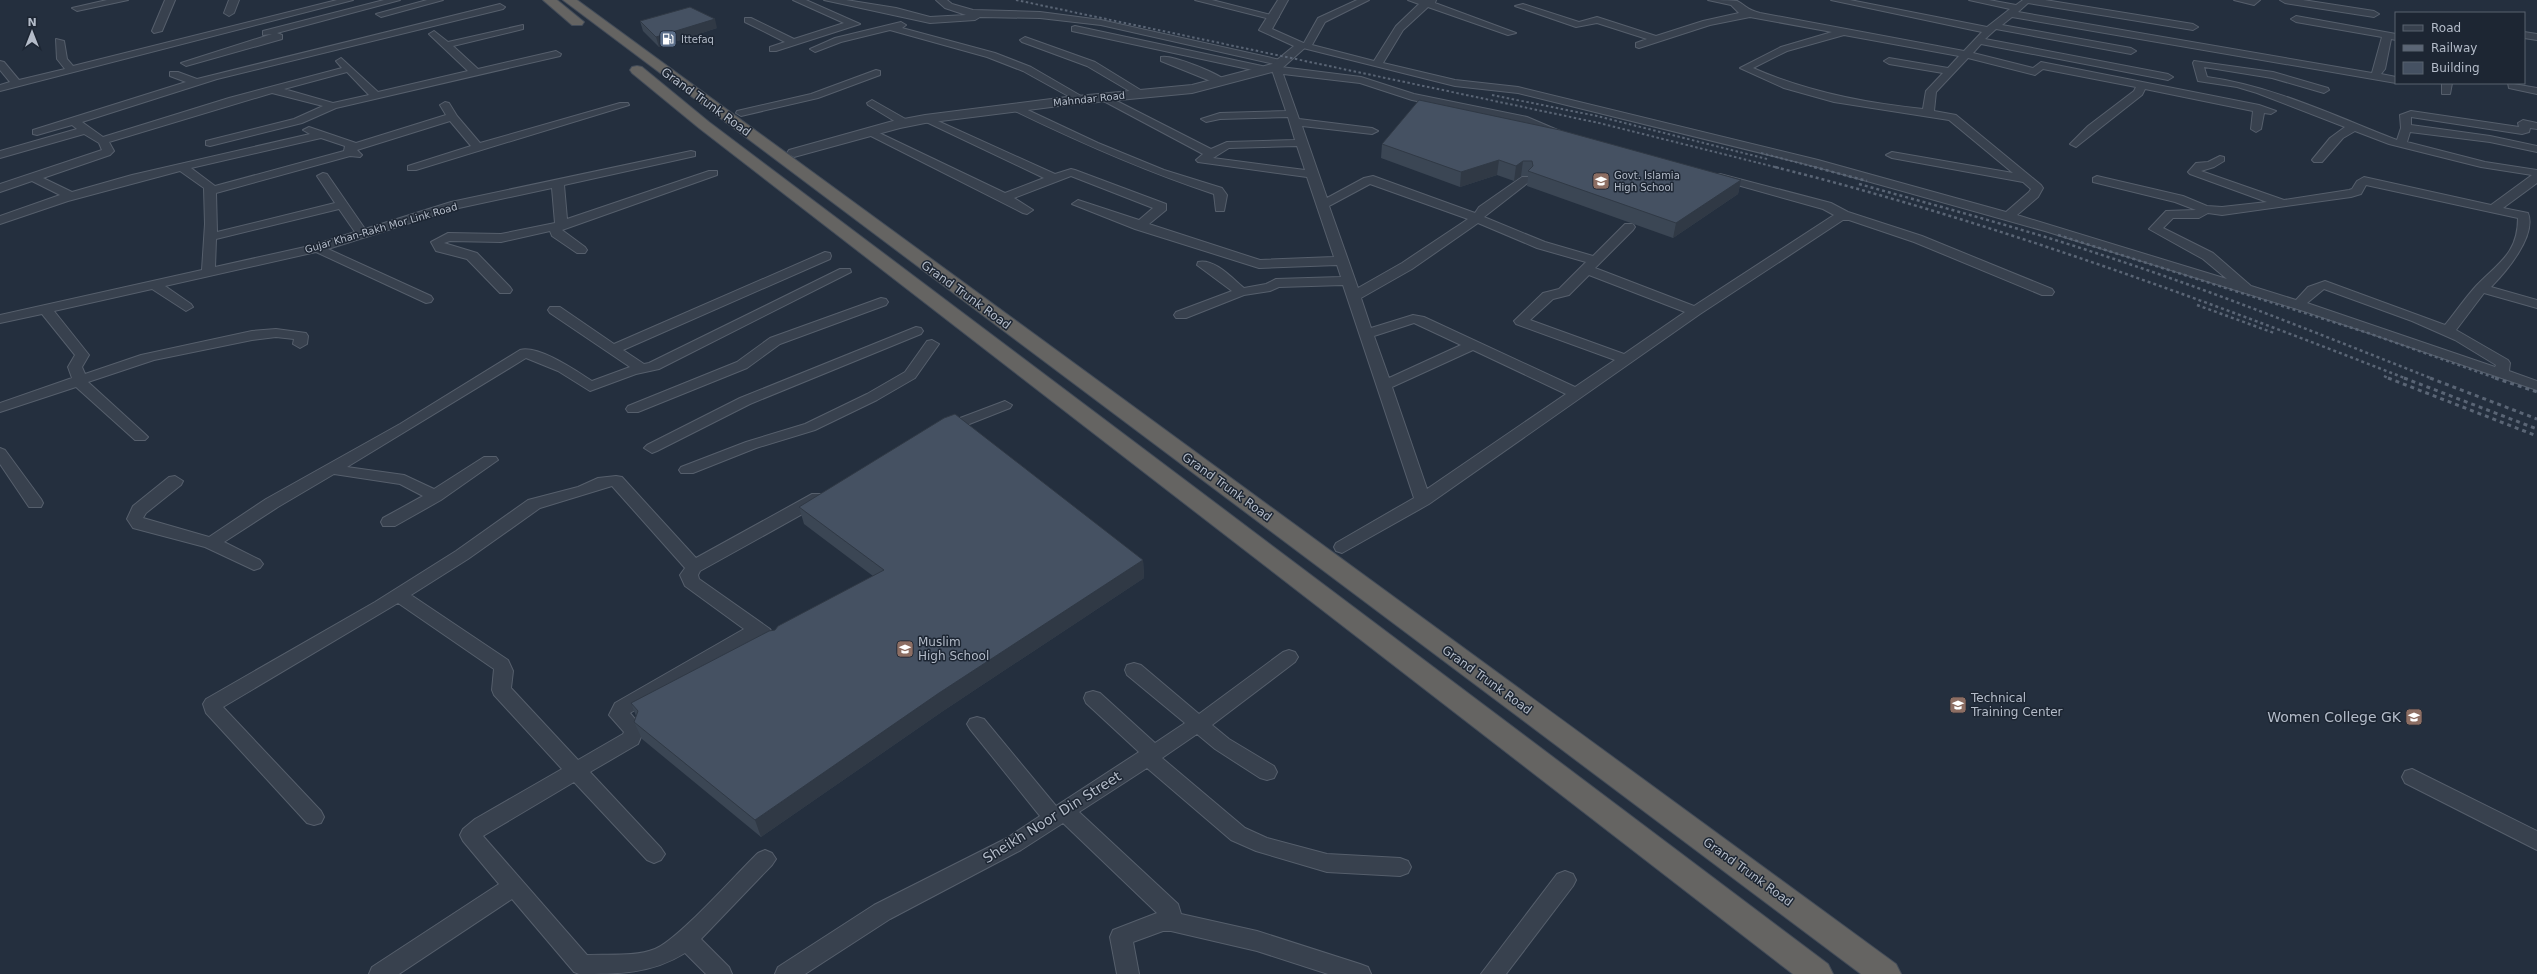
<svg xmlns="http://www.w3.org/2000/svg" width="2537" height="974" viewBox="0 0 2537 974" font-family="'DejaVu Sans',sans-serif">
<rect width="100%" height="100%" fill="#242f3e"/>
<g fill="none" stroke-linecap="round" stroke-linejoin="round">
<defs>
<g id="minor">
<path d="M107 0H128L77 11 72 8Z"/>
<path d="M165 0H175L162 31 154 33 152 31Z"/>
<path d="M229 0H239L234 13 229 16 224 13Z"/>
<path d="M337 0H353L0 91V85L10 82 0 70V61L4 62 19 80 65 69 57 59 56 39 64 41 67 59 73 66Z"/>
<path d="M384 0H400L277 33 282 35V39L186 66 181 63 272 34 263 35V31Z"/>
<path d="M427 0H443L381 17 376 14Z"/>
<path d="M793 0H806L860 24 776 51H770V47L785 42 745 22V18H751L794 39 844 23Z"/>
<path d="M824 0H846L896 8 930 17 966 15 945 8 936 0H947L952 4 973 10 1040 12 1101 20 1285 61 1286 63 1280 66 1281 67 1361 77 1414 94 1527 117 1574 137 1568 140 1564 139 1520 122 1412 100 1360 83 1283 74 1299 119 1372 128 1378 131 1372 134 1302 126 1327 198 1364 178 1373 176 1475 213 1479 207 1522 177H1530V181L1484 217 1545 242 1593 256 1625 224H1633L1635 227 1633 230 1595 268 1694 306 1834 215 1823 209 1716 179V175L1720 174 1831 203 1848 212 1922 236 2052 289 2054 292 2052 295H2042L1914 242 1849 220H1843L1700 314 1429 504 1342 553 1336 551 1334 547 1336 543 1414 498 1343 285 1279 287 1270 291 1244 295 1186 318H1176L1174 315 1176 312 1232 291 1197 265 1198 262C1214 258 1232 278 1244 288L1266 284 1276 279 1341 277 1337 265 1259 268 1135 229 1072 204 1078 200 1139 220 1153 208 1071 176 1014 198 1033 210 1027 214 1023 213 865 133 867 131H875L1005 193 1044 178 920 119 921 117H929L1055 174 1071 169 1075 170 1166 204V210L1149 224 1260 260 1334 257 1307 177 1198 162 1196 160 1203 154 1098 98 1103 95 1107 96 1211 149 1227 142 1295 140 1288 117 1220 119 1206 122 1201 119 1220 113 1286 111 1271 67 1274 64 1101 25 1040 18 980 17 975 20 930 23ZM1297 146 1305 170 1213 158 1229 148ZM1370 184 1468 219 1402 263 1358 288 1329 206ZM1478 223 1537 248 1586 262 1559 289 1543 293 1514 321 1516 324 1615 360 1575 387 1424 317 1413 315 1371 328 1361 298 1412 269ZM1589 275 1685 312 1624 354 1530 320 1553 299 1569 295ZM1414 323 1461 345 1389 378 1374 336ZM1473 350 1566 394 1427 489 1392 387Z"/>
<path d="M1195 0H1212L1279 17 1274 20Z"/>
<path d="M1357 0H1369L1325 22 1312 45 1374 61 1396 26 1419 4 1408 0H1436L1435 3 1516 33 1508 35 1428 7 1403 30 1383 63 1455 80 1518 87 1818 160 2006 212 2029 192 2031 189 2023 182 1892 158 1886 155 1892 152 2013 173 1949 120 1834 102 1784 88 1740 68 1781 47 1832 32 1750 17 1710 25 1639 48 1636 47V43L1647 39 1597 23 1576 27 1515 6 1523 4 1579 22 1597 17 1656 36 1703 21 1739 13 1731 5 1708 0C1716 0 1731 0 1737 1 1748 7 1746 9 1760 13L1964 51 1982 32 1831 0H1850L1987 27 2010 9 1969 0H1989L2016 5 2023 0H2045L2193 24 2198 27 2193 30 2028 3 2018 12 2372 73 2382 37 2296 22 2291 19 2296 16 2396 34V40L2391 39 2385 69 2381 74 2396 77V83L2012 17 2002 25 2131 48 2136 51 2131 54 1996 29 1985 39 2168 74 2173 77 2168 80 1981 44 1973 53 2033 68 2041 62 2259 105 2276 111 2271 114 2264 113 2261 129 2256 132 2251 129 2253 111 2145 89 2142 95 2076 147 2070 144 2088 126 2134 91 2136 87 2043 69 2035 75 1968 58 1936 92 1934 111 1956 115 2041 185 2043 188 2038 197 2017 215 2227 279 2203 259 2149 229 2166 211 2196 210 2175 202 2093 182V178L2097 176 2183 196 2207 206 2222 207 2267 202 2190 174 2188 172 2196 163 2208 162 2220 156 2224 157V161L2214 167 2201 171 2284 200 2349 190 2352 189 2357 181 2364 177 2491 205 2532 175 2481 167 2389 144 2355 131 2343 138 2322 162H2314L2312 160 2330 138 2345 127 2257 93 2237 87 2198 81 2193 63 2194 61 2273 72 2328 88 2329 90 2324 93 2272 78 2204 67 2207 77C2273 86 2335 116 2397 140L2401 128 2400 115 2411 111 2519 127 2518 123 2523 120 2537 123V129L2530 128 2529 132 2522 134 2411 117V125L2490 136 2537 146V152L2490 142 2410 132 2407 142 2485 162 2537 170V183L2503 208 2528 213C2537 236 2505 273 2491 287L2537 300V308L2484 293 2456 330 2508 360 2510 363 2509 371 2537 381V390L2310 313 2045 231 1810 165 1518 93 1455 86 1299 47 1297 45 1304 43 1318 18ZM1844 35 1959 56 1948 68 1889 58 1884 61 1889 64 1943 73 1926 91 1923 109C1865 103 1807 92 1753 68L1787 51ZM2366 185 2518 218C2518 254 2498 263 2476 286 2465 298 2455 313 2445 325L2325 281 2308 287 2296 300 2251 286 2213 253 2163 228 2173 218H2199L2208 213 2222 215 2351 197 2361 194ZM2324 289 2412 321 2455 340 2496 365 2495 367 2307 303Z"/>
<path d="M2234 0H2260L2254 5Z"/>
<path d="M2280 0H2303L2374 11 2379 14 2374 17 2285 3Z"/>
<path d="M500 4 505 7 503 9 217 79 82 122 103 137 229 98 342 68 336 61 341 58 378 92 468 71 431 36 429 34 434 31 448 42 523 25V29L453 46 478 69 556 51 561 54 560 56 336 108 302 123 210 146 206 145V141L294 119 323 106 272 93 109 142 114 151 110 155 43 178 72 192 132 175 310 134 303 130 309 127 356 143 446 115 440 105 445 102 449 103 457 116 480 143 620 103H628L629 105 416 170H408V166L471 146 450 121 357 150 362 155 360 157 350 156 216 193 217 232 335 203 317 176 323 173 327 174 365 229 451 202 691 151 695 152V156L564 185 567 219 709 171H717V175L562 230 585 247 587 250 585 253H577L552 236 550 231 501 242 450 241 444 243 477 253 510 287 512 290 510 293H500L467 259 436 251 431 242 448 233 501 234 555 223 552 188 454 209 328 249 431 296 433 299 431 302 426 303 316 252 165 286 191 304 193 307 186 311 152 289 54 311 89 355 82 367 85 374 141 355 252 331 276 329 306 333 308 336 307 344 300 348 293 344 294 339 276 337 252 340 154 360 88 382 145 434 148 437 145 440H135L76 387 0 412V403L72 378 68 367 75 355 42 314 0 323V315L202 270 205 224 204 188 180 171 68 201 0 224V216L60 195 32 181 0 192V184L102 150 99 143 84 134 0 158V151L77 129 72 125 37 135 33 134V130L186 82 170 76V72H178L197 79ZM347 72 369 95 333 103 284 89ZM321 138 345 146 344 151 215 186 191 168ZM339 209 355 232 314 245 215 267 216 239Z"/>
<path d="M901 22 906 25 902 28 995 53 1031 67 1088 100 1087 102H1079L1023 71 987 57 890 30 841 42 815 52 810 49 835 38Z"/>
<path d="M1075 26 1262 66 1267 69 1262 72 1072 31V27Z"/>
<path d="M2524 32 2537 34V40L2524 38Z"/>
<path d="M1025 37 1095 62 1147 94 1142 97 1138 96 1087 66 1022 42 1020 40Z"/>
<path d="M1161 57C1171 54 1221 74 1227 82L1218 84 1161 61Z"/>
<path d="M876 70 880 71V75L818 98 741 116 736 113 737 111 811 94Z"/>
<path d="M2442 83H2452L2450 94H2442Z"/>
<path d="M2508 83 2537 88V94L2509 88Z"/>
<path d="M872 100 909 121 910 123 905 126 901 125 868 105 867 103Z"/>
<path d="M1017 105 1098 143 1164 170 1222 188 1227 195 1224 211H1216L1214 194C1144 171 1079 142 1013 110L1012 108Z"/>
<path d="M825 252 830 253 831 256 830 259 623 350 644 364 649 363 840 269H850L851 272 659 369 636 374 590 391 558 371 526 358 347 467 404 475 434 489 484 457H496L498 460 441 500 395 526H383L381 522 383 518 423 496 400 484 334 474 278 507 224 542 260 560 263 564 260 568 254 570 205 547 133 528 127 519 133 506 169 477 175 476 183 481 181 485 146 513 143 518 209 537 266 499 400 424 520 350C539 345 576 371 592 381L630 367 550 313 548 310 550 307H560L614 344Z"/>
<path d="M881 298 886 299 888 302 886 305 780 344 747 368 638 412H628L626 409 628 406 737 362 770 338Z"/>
<path d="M916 327 921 328 923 331 921 334 750 404 657 451 652 453 644 448 647 445 740 398Z"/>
<path d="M932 340 939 344 915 378 877 400 815 430 756 448 693 473H681L679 470 681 467 746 442 805 424 867 394 905 372 927 341Z"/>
<path d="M1005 401 1012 405 1010 408 949 432H939L936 429 939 426Z"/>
<path d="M0 448 5 450 41 499 43 503 41 507H29L0 464Z"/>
<path d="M616 476 622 477 696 558 812 494H824L826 498 824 502 700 571 698 575 699 579 770 629 773 634 770 639 764 640 756 638 630 713 644 730 638 744 590 772 661 848 665 854 661 860 654 863 647 860 574 782 483 836 587 955C608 954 635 957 655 949 678 940 736 874 758 853L765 850 772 853 776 859 772 865 701 939 729 967 732 974H706L685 953C651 974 619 974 579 974L574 972 512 899 399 974H369L372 967 499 884 463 841 460 835 463 829 475 819 562 769 494 695 492 690 494 669 398 603 223 707 321 811 324 817 321 823 314 825 307 823 206 713 203 704 206 699 375 602 456 551 528 500 578 487 598 478ZM612 486 685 568 680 575 685 586 744 629 615 703 609 715 624 732 623 734 578 760 511 688 513 671 508 660 411 595 468 559 540 508Z"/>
<path d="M1289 650 1295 652 1298 657 1295 662 1212 725 1229 739 1274 766 1277 772 1274 778 1267 780 1260 778 1215 749 1197 734 1162 758 1245 828 1267 838 1327 854 1400 858 1408 861 1411 867 1408 873 1400 876 1327 872 1256 851 1231 840 1147 768 1079 812 1178 904 1181 914 1257 931 1360 964 1368 967 1371 974H1328L1257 951 1171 931H1163L1133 942 1139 974H1117L1110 937 1113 930 1157 913 1063 823 1021 850 890 919 805 974H775L778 967 874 905 1007 838 1040 816 970 729 967 724 970 719 977 717 984 719 1056 806 1139 752 1086 703 1084 698 1086 693 1093 691 1100 693 1155 743 1185 723 1127 675 1125 670 1127 665 1134 663 1141 665 1199 714 1283 652Z"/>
<path d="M2412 769 2537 831V850L2405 783 2402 777 2405 771Z"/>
<path d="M1565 871 1573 874 1576 880 1573 886 1506 974H1481L1557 874Z"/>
</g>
<path id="tertiary" d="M1278 0H1288L1272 29 1308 45 1280 70 1192 93 1067 105 925 123 900 128 794 157 787 153 789 150 893 121 925 115 1067 97 1192 85 1272 64 1294 46 1259 30Z"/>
<g id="trunk">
<path d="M543 0H557L584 22 582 25H572Z"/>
<path d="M563 0H577L1896 964 1901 974H1861Z"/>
<path d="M637 66 642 67 709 122 1828 964 1833 974H1793L699 128 632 73 630 70 632 67Z"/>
</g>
</defs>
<use href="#minor" stroke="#565f6c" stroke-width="2"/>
<use href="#tertiary" stroke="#565f6c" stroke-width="2"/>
<use href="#trunk" stroke="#434c59" stroke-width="2"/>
<use href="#minor" fill="#38414e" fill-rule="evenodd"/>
<use href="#tertiary" fill="#38414e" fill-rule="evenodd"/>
<use href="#trunk" fill="#656462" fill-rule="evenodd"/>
<g stroke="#5a6575" stroke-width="2" stroke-dasharray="2.5 2.5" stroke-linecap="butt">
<path d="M1016 0 1599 123 1779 168"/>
<path d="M1492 95 1597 116 1767 159"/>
<path d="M1761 153 1818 168"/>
</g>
<g stroke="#5a6575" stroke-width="2.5" stroke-dasharray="3 3" stroke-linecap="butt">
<path d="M1775 167C1990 221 2200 298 2407 379"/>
<path d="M1814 167 1867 181"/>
<path d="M1859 184C1941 207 2024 229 2105 256 2216 292 2324 336 2433 379"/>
<path d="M2058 235 2368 333 2498 379"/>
<path d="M2197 305 2274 333"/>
<path d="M2384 376 2390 379"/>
</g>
<g stroke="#5a6575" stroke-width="3" stroke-dasharray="4 4" stroke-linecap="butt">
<path d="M2388 378 2537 436"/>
<path d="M2404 378 2537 429"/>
<path d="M2430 378 2537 419"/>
<path d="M2495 378 2537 392"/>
</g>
</g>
<g fill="#3b4654">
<path d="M640 21 717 28 659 47 643 31Z"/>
<path d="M1382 144 1741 180 1738 194 1673 238 1527 186 1528 176H1521L1514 181 1497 175 1460 187 1381 158Z"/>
<path d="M799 507 1143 560 1144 578 943 711 761 837 642 739 634 722 636 716 631 703 775 630 873 576 804 524Z"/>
</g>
<g fill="#303945">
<path d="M715 19 717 28 659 47 656 37Z"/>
<path d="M1499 160 1497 175 1460 187 1461 172Z"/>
<path d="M1523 161 1521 176 1514 181 1516 166Z"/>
<path d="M1741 180 1738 194 1673 238 1676 223Z"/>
<path d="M1143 560 1144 578 943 711 761 837 755 820 939 693Z"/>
</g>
<g fill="#455162" stroke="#303945">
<path d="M690 7 715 19 656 37 640 21Z"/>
<path d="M1419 100 1560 130 1741 180 1676 223 1528 171 1533 166 1532 161H1523L1516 166 1499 160 1461 172 1382 144Z"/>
<path d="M955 414 1143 560 939 693 755 820 634 722 638 711 631 703 769 631 775 630 778 626 884 570 799 507 944 418Z"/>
</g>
<defs>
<symbol id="fuel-square" viewBox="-11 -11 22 22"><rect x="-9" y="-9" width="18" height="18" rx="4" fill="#5c6f8a" stroke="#1d2633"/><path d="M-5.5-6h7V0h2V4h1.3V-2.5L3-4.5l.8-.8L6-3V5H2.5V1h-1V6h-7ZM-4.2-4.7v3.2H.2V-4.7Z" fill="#fff"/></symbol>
<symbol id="school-square" viewBox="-11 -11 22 22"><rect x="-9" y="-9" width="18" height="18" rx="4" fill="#8d6e63" stroke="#1d2633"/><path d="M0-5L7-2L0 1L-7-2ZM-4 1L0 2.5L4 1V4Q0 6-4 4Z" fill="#fff"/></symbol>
<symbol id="university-square" viewBox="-11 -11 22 22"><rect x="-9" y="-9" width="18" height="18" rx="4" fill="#8d6e63" stroke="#1d2633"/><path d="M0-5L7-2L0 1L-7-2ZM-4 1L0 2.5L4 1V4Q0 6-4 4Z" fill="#fff"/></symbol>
</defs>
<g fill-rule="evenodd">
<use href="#fuel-square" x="658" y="29" width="20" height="20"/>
<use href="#school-square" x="1591" y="171" width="20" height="20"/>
<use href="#school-square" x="895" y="639" width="20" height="20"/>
<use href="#university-square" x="1948" y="695" width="20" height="20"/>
<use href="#university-square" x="2404" y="707" width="20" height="20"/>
</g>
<g text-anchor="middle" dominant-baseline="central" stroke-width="3" stroke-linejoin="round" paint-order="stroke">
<g font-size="10" fill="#b4bcc9" stroke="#1d2633" text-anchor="start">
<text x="681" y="39">Ittefaq</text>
<text x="1614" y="175">Govt. Islamia<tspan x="1614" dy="12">High School</tspan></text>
</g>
<g font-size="10" fill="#b4bcc9" stroke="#1d2633">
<text transform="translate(1089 99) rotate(-6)">Mahndar Road</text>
<text transform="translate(381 228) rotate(-16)">Gujar Khan-Rakh Mor Link Road</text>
</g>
<g font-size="12" fill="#b4bcc9" stroke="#1d2633">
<text transform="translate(706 102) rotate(36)">Grand Trunk Road</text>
<text transform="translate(966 295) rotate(36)">Grand Trunk Road</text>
<text transform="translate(1227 487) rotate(36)">Grand Trunk Road</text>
<text transform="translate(1487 680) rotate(36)">Grand Trunk Road</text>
<text transform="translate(1748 872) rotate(36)">Grand Trunk Road</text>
</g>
<g font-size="12" fill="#b4bcc9" stroke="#1d2633" text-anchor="start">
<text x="918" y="642">Muslim<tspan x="918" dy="14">High School</tspan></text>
<text x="1971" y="698">Technical<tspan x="1971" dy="14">Training Center</tspan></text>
</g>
<g font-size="14" fill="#b4bcc9" stroke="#1d2633" text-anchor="end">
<text x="2401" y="717">Women College GK</text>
</g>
<g font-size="14" fill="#b4bcc9" stroke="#1d2633">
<text transform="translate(1052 817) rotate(-32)">Sheikh Noor Din Street</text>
</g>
</g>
<rect x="2395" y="12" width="130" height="72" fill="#1d2633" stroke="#59626f"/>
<rect x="2403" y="25" width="20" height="6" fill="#38414e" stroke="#59626f"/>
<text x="2431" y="32" font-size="12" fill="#b4bcc9">Road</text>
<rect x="2403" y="45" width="20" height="6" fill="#5a6575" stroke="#59626f"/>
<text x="2431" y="52" font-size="12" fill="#b4bcc9">Railway</text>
<rect x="2403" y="62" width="20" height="12" fill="#455162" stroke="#59626f"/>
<text x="2431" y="72" font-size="12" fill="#b4bcc9">Building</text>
<g transform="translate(32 32)" stroke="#1d2633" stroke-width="3" paint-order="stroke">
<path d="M0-3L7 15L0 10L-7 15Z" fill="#b4bcc9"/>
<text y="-6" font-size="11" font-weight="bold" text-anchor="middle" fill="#b4bcc9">N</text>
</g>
</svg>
